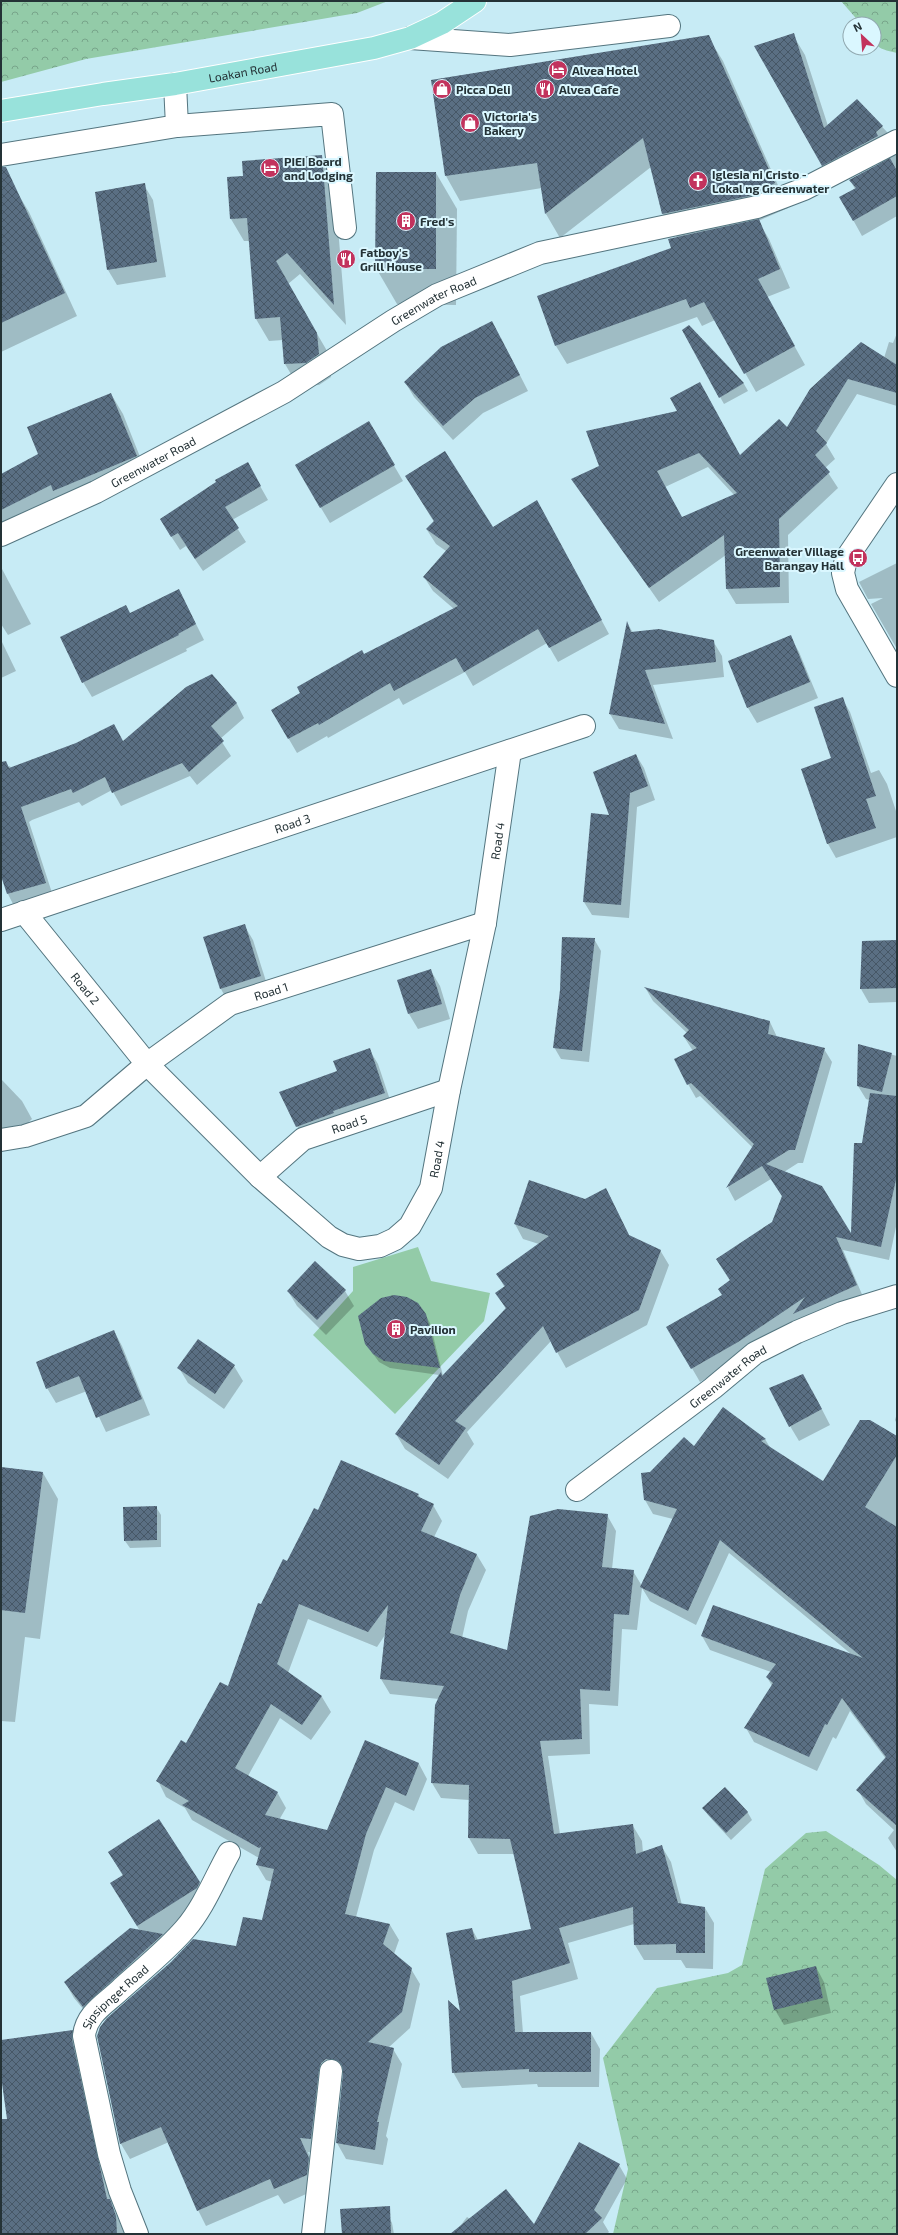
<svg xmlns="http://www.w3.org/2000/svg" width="898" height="2235" viewBox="0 0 898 2235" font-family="'Exo 2',sans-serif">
<defs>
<pattern id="forest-crowns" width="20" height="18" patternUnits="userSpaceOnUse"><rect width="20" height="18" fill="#93cba8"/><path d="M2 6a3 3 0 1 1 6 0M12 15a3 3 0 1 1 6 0" fill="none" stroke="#78a58a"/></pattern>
<pattern id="building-cross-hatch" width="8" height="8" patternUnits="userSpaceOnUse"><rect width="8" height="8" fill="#5a6f83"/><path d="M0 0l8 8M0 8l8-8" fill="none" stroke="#465766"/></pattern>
</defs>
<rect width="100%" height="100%" fill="#c7ebf5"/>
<g fill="url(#forest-crowns)">
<path d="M1 1H388L357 13 86 59 1 82Z"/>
<path d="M841 1H897V53C875 48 874 47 874 24H861Z"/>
<path d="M826 1831 879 1865 897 1880V2234H613L628 2169 603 2058 657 1988 728 1973 742 1965 765 1869 806 1833Z"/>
</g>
<path fill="#93cba8" d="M418 1247 431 1281 490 1293 484 1321 395 1414 313 1335 353 1291V1267Z"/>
<g fill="#0003" fill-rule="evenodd">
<path d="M793 35 805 55 828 126 857 100 887 132 897 149V216L862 236 841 198 855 189 850 180 879 165V163L834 186 755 47Z"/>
<path d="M708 37 723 61 788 208 758 221 769 239 790 288 767 297 805 365 756 392 715 320 702 326 697 317 567 364 556 346 672 249 677 238 663 214 651 167 560 238 546 214 542 188 460 201 446 176 432 80Z"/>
<path d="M321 156 334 179 346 325 300 274 288 284 330 356 331 377 319 385 298 386 285 364 283 340 269 341 256 319 250 241H244L231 219 244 177Z"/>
<path d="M436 173 457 209 456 305 397 304 376 268Z"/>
<path d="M144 185 153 200 166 277 117 285 108 270 96 193Z"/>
<path d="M15 189 29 212 77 316 1 352V196Z"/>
<path d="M689 326 744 384 748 391 724 404 683 331Z"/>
<path d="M897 333V406L857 394 826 444 835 459 825 468 838 488 788 535 789 603 736 604 727 589 726 555 659 602 573 479 600 467 588 432 740 456 787 429 811 390 884 358 889 342 893 343ZM708 467 735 496 682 518 665 487Z"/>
<path d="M501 338 528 391 483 413 453 440 414 397 405 382Z"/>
<path d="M111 394 123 414 148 477 1 536V475L39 454Z"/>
<path d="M369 423 403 481 330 523 296 466Z"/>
<path d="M247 463 268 500 232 520 246 542 203 571 186 546 180 550 169 533Z"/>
<path d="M415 491 493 528 545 516 609 634 558 662 547 643 473 686 465 672 403 705 399 698 328 738 327 736 297 753 272 710 364 655 454 609 433 591 424 577 446 551 436 544 427 530 434 522Z"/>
<path d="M897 563V649L871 604 883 598 868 599 859 582Z"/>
<path d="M1 567 31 624 8 635 1 624Z"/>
<path d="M187 606 204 640 186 649 187 651 92 697 83 682 131 614Z"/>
<path d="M628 624 633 633 713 641 722 656 724 677 653 685 673 739 619 729 610 714Z"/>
<path d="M790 636 799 652 818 698 757 723 748 708Z"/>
<path d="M1 640 16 671 1 678Z"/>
<path d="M212 675 237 704 244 718 220 739 231 756 197 785 190 776 121 806 112 790 82 806 79 802 32 820 29 822 53 896 15 908 8 894 1 873V769L10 766 11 769 123 742Z"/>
<path d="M842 698 850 712 871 773 879 770 887 784 897 814V837L836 858 828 844 802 769 833 758Z"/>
<path d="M636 755 644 768 655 800 637 807 629 918 592 915 584 902 610 816Z"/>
<path d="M244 925 253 940 269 991 229 1004 221 989Z"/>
<path d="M594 939 601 951 589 1062 561 1059 554 1047Z"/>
<path d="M897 941V1002L869 1003 861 989 863 942Z"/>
<path d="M431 971 440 986 450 1019 418 1029 409 1014 399 981Z"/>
<path d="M646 989 770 1022 777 1037 824 1049 832 1062 803 1163H798L784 1172 852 1237 869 1100 866 1099 858 1086 859 1046 897 1056V1222L889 1260 843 1250 864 1299 746 1356 700 1382 668 1327 722 1295 730 1281 717 1260 773 1223 783 1198 771 1179 735 1201 728 1188 753 1148 700 1096 696 1098 688 1084 693 1051 684 1037 687 1033 653 1001Z"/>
<path d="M369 1049 378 1064 393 1109 306 1141 297 1126 338 1071Z"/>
<path d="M1 1079 22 1101 32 1119 1 1149Z"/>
<path d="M606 1189 630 1237 660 1250 669 1265 647 1325 566 1368 551 1341 467 1432 474 1444 448 1479 405 1449 396 1434 439 1375 390 1368 379 1362 371 1351 425 1314 430 1323 443 1376 506 1309 497 1294 505 1288 497 1274 539 1244 523 1239 515 1224 585 1200Z"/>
<path d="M288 1291H345L354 1306 326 1335 297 1306Z"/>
<path d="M114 1331 122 1346 150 1415 106 1432 87 1391 56 1403 47 1388Z"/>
<path d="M234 1366 243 1381 224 1409 188 1383 179 1368Z"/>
<path d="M812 1390 830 1425 799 1441 790 1426Z"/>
<path d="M723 1408 765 1439 771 1449 823 1482 897 1447V1852L888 1838 894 1830 866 1804 858 1790 886 1759 850 1711 836 1739 833 1737 817 1771 754 1742 746 1728 772 1686 767 1677 771 1672 710 1650 702 1636 851 1654 729 1553 696 1625 650 1601 642 1588 637 1630 622 1629 618 1706 589 1704 590 1754 548 1756 560 1834 633 1826 642 1841 643 1853 662 1847 671 1862 682 1905 705 1908 714 1923 713 1969 686 1968 681 1960H644L635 1945 634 1924 568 1943 578 1979 520 1996 523 2033H591L600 2049 599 2087H538L537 2084 462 2088 453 2072 472 1929 478 1940 533 1930 515 1854H478L469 1838V1800L441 1798 432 1783 439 1699 390 1694 381 1679 385 1635 377 1647 308 1619 288 1673 322 1697 331 1712 311 1740 280 1718 248 1776 277 1792 286 1808 279 1820 327 1832 365 1742 419 1764 427 1779 414 1811 395 1802 374 1850 356 1917 390 1925 399 1940 394 1954 411 1969 420 1984 410 2028 388 2048 393 2049 402 2064 386 2136 388 2139 383 2165 346 2159 337 2143 344 2075 341 2074 319 2154 308 2152 317 2174 315 2190 284 2204 278 2195 206 2226 198 2210 169 2142 130 2159 121 2144 98 2036 237 1947 262 1921 272 1882 266 1880 257 1865 259 1858 192 1820 185 1808 166 1797 158 1781 228 1688 261 1605 318 1511 418 1494 421 1499 433 1505 442 1521 434 1537 477 1555 486 1570 468 1611 462 1638 508 1651 607 1515 616 1531 612 1569 633 1571 642 1586 673 1519 653 1514 645 1500 651 1473 694 1447Z"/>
<path d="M897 1413V1424L895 1420Z"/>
<path d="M1 1468 43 1473 58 1499 40 1639 25 1637 15 1722 1 1721Z"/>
<path d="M156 1507 161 1515V1547L130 1548 125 1541Z"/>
<path d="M724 1788 748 1813 752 1820 731 1840 708 1815 703 1808Z"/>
<path d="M109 1852 199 1882 212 1905 93 2021 74 1998 65 1982 140 1931 124 1905 123 1876Z"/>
<path d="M816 1967 824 1982 831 2013 784 2025 775 2010 768 1979Z"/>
<path d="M72 2031 81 2046 80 2055 113 2207 125 2234H1V2120H8L1 2069V2041Z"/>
<path d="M619 2165 627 2179 603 2222 609 2232 607 2234H454L467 2217 470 2219 534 2226Z"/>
<path d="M384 2207 392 2223 394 2234H343Z"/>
</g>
<g fill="url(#building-cross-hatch)" fill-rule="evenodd">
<path d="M794 33 824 128 857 99 883 126 876 132 878 136 822 166 754 46Z"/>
<path d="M709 35 775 183 749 196 662 214 643 138 545 214 537 163 445 176 431 80Z"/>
<path d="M322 155 334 305 287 253 276 261 317 333 319 354 306 363 284 364 280 317 255 319 247 218 230 219 227 177 243 176 242 161Z"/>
<path d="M890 158 897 171V196L853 221 839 197 856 188 849 180Z"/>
<path d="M1 167H6L65 293 1 323Z"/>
<path d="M376 172H436V269H375Z"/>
<path d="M145 183 157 262 107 270 95 192Z"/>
<path d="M759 219 780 269 758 279 795 346 744 374 704 302 690 308 686 299 555 346 537 296 671 248 668 239Z"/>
<path d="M492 321 520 375 475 398 443 426 404 382 441 347Z"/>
<path d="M689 325 744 383 719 398 682 330Z"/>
<path d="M861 342 897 365V393L848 379 816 431 827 443 815 455 830 472 779 519 780 587 726 589 724 535 649 588 571 479 599 466 586 431 677 411 670 398 700 382 740 455 779 419 787 427 810 389ZM699 453 737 493 682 517 657 471Z"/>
<path d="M111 393 137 456 53 491 51 485 1 510V474L38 454 27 427Z"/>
<path d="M369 421 395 465 320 508 295 465Z"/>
<path d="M445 451 493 527 537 500 602 620 549 648 538 629 464 672 456 658 394 691 390 683 319 725 318 723 288 739 271 710 300 693 297 687 362 650 364 654 458 606 423 577 450 546 426 529 434 521 405 476Z"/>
<path d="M248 462 261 486 225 507 239 528 195 559 178 533 171 537 160 519 216 482 215 480Z"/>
<path d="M179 589 196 624 178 634 179 635 82 683 60 637 126 605 130 613Z"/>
<path d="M627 621 631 632 659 629 714 640 716 662 645 670 665 724 609 714Z"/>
<path d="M791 635 810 682 747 708 728 661Z"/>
<path d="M212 674 237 703 211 726 224 741 189 772 182 763 112 793 105 777 73 793 71 789 21 807 46 883 7 894 1 876V762L6 761 9 768 76 743 114 724 123 741 186 687Z"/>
<path d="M843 697 876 796 866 799 876 828 827 844 801 769 831 758 814 707Z"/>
<path d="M636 754 648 786 630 793 621 905 583 902 591 813 609 815 593 772Z"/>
<path d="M245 924 261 976 220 989 203 937Z"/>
<path d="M562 937 595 938 582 1051 553 1048 560 990Z"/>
<path d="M897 940V988L860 989 862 941Z"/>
<path d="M431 969 442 1004 408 1014 397 980Z"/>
<path d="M644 987 770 1021 768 1034 825 1048 795 1150H789L766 1164 822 1186 851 1233 854 1143H862L870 1093 897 1096V1175L881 1247 836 1237 857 1285 793 1314 805 1297 738 1342 691 1369 666 1327 722 1295 718 1289 730 1280 716 1259 772 1222 782 1196 762 1166 726 1188 754 1144 691 1083 687 1085 674 1059 697 1048 683 1036 689 1030Z"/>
<path d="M858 1044 892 1053 882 1092 857 1086Z"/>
<path d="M370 1048 385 1093 333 1111 334 1113 296 1127 279 1092 337 1071 333 1061Z"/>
<path d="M529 1180 585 1199 606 1188 629 1235 661 1250 639 1310 556 1353 543 1326 455 1421 466 1428 439 1465 395 1434 441 1372 442 1376 506 1308 495 1293 505 1286 496 1274 549 1236 514 1224Z"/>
<path d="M315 1261 346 1290 317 1320 287 1291Z"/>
<path d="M394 1295 407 1297 418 1303 426 1314 440 1368 384 1361 373 1354 365 1344 358 1316 381 1298Z"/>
<path d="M114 1330 142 1399 96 1418 79 1376 46 1389 36 1362Z"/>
<path d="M198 1339 235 1365 215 1394 177 1368Z"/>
<path d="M803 1374 822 1409 789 1427 769 1388Z"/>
<path d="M723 1407 766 1439 761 1441 823 1481 860 1420H870L897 1436V1455L865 1507 897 1527V1826L856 1790 886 1757 842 1698 827 1725 825 1724 809 1757 744 1728 773 1683 766 1677 776 1664 701 1636 713 1605 863 1658 720 1540 688 1611 640 1587 677 1509 644 1500 641 1473 650 1472 684 1437 694 1446Z"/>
<path d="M341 1460 419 1494 417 1496 434 1504 421 1531 477 1554 460 1595 450 1633 507 1650 530 1516 558 1509 608 1514 602 1567 634 1570 629 1615 614 1614 610 1691 580 1689 582 1739 540 1741 554 1834 633 1824 636 1854 662 1845 678 1903 705 1907V1953H676V1944L634 1945 633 1907 559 1928 570 1963 512 1981 515 2032H591V2072H529V2069L452 2073 448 2000 460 2011 446 1933 472 1928 475 1940 531 1929 510 1839 468 1838 469 1785 431 1783 435 1705 444 1686 380 1679 388 1605 368 1632 299 1604 277 1664 322 1696 302 1725 271 1704 235 1768 278 1792 265 1815 327 1830 365 1740 419 1763 406 1796 386 1787 366 1834 345 1914 390 1924 383 1944 412 1968 402 2012 368 2042 394 2048 377 2122H379L375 2150 336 2143 343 2072 342 2066 338 2061 326 2059 321 2063 319 2070 311 2139 300 2138 309 2158 307 2175 274 2189 270 2179 197 2211 161 2127 120 2144 97 2036 100 2027 107 2018 171 1962 193 1939 236 1946 243 1917 262 1920 274 1869 256 1865 261 1847 259 1848 182 1805 189 1801 156 1781 181 1740 186 1743 220 1682 228 1686 258 1603 261 1604 283 1559 287 1561 314 1508 318 1510Z"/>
<path d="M1 1467 43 1472 25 1613 1 1610Z"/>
<path d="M157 1506V1540L124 1541 123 1507Z"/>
<path d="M725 1787 748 1812 726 1833 702 1808Z"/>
<path d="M159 1819 200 1882 197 1888 137 1926 110 1883 123 1875 108 1852Z"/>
<path d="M130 1928 163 1934 83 2007 64 1982Z"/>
<path d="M816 1966 823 1998 774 2010 766 1978Z"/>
<path d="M73 2030 72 2039 107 2199H110L116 2216 117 2234H1V2119H7L1 2076V2040Z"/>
<path d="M579 2142 620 2164 594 2210 602 2218 585 2234H450L506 2189 534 2224Z"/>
<path d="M390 2206 391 2234H342L340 2209Z"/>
</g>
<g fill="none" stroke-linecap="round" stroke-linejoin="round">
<defs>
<g id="minor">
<path d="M410 38 510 45 669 26"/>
<path d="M177 126 332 114 345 228"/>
<path d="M1 155 177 126 175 84"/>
<path d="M897 484 846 559 843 573 847 589 897 676"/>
<path id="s1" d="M1 535 96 492 284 392 393 321 437 295 540 253 757 207 804 189 897 141"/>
<path id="s2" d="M24 912 147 1064 260 1177 329 1237 343 1245 359 1249 380 1246 395 1239 410 1226 431 1188 449 1090 485 923 510 751"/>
<path id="s3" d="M1 920 584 726"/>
<path id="s4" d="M1 1140 25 1136 86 1116 147 1064 230 1004 485 923"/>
<path id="s5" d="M260 1177 303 1139 449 1090"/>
<path id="s6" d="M577 1490 713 1388 755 1353 797 1332 842 1313 897 1296"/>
<path id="s7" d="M137 2234 120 2191 109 2154 84 2036C86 2013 107 2003 122 1988 143 1969 166 1951 185 1929 204 1907 215 1878 229 1853"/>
<path d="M313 2234 331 2071"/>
</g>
<g id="major">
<path id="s8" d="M1 111 103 94 175 84 374 48 410 38 442 23 475 1"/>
</g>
</defs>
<use href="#minor" stroke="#54757f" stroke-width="24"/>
<use href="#major" stroke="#fff" stroke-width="24"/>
<use href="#minor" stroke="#fff" stroke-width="22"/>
<use href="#major" stroke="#98e2db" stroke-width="22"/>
</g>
<defs>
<symbol id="hotel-disc" viewBox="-11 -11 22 22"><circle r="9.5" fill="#c2335d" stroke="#daf7ff"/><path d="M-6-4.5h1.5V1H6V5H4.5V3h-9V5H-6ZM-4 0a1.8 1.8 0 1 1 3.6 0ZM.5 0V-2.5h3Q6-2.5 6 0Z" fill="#fff"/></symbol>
<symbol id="shop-disc" viewBox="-11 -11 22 22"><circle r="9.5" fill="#c2335d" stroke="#daf7ff"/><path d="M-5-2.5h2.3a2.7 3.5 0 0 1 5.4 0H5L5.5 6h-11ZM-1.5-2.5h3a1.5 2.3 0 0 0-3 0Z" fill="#fff"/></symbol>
<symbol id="restaurant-disc" viewBox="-11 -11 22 22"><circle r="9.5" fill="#c2335d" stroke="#daf7ff"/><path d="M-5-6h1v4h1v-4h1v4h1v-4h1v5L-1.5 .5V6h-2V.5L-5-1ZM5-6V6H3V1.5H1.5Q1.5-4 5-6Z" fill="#fff"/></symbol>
<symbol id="church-disc" viewBox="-11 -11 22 22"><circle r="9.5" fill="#c2335d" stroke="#daf7ff"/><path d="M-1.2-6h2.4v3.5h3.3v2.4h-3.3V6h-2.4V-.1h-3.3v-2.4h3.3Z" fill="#fff"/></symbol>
<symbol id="building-disc" viewBox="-11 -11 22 22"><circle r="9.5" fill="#c2335d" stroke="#daf7ff"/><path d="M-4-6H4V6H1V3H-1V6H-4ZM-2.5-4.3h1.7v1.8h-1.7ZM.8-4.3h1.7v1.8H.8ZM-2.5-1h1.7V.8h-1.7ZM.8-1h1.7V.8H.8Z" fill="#fff"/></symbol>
<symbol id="bus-disc" viewBox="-11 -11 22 22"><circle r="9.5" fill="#c2335d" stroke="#daf7ff"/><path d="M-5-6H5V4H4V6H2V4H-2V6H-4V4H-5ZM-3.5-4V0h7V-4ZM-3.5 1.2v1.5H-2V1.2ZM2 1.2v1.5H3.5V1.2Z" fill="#fff"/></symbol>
</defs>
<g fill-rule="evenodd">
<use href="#hotel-disc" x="547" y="59" width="22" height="22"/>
<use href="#shop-disc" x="431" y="78" width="22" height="22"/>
<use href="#restaurant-disc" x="534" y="78" width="22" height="22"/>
<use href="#shop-disc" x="459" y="112" width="22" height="22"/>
<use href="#hotel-disc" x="259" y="157" width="22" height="22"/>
<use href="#church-disc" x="687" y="170" width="22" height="22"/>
<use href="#building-disc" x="395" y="210" width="22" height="22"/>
<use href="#restaurant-disc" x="335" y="248" width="22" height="22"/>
<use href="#bus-disc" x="847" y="547" width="22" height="22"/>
<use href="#building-disc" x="385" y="1318" width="22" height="22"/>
</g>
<g text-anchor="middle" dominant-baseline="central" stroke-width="4" stroke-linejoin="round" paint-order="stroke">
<g font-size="12" font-weight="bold" fill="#243236" stroke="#daf7ff" text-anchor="start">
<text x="572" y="70">Alvea Hotel</text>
<text x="456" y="89">Picca Deli</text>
<text x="559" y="89">Alvea Cafe</text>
<text x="484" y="116">Victoria's<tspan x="484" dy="14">Bakery</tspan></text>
<text x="284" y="161">PIEI Board<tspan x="284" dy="14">and Lodging</tspan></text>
<text x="712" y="174">Iglesia ni Cristo -<tspan x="712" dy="14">Lokal ng Greenwater</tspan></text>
<text x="420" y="221">Fred's</text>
<text x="360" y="252">Fatboy's<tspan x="360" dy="14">Grill House</tspan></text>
<text x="844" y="551" text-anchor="end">Greenwater Village<tspan x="844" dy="14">Barangay Hall</tspan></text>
<text x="410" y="1329">Pavilion</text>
</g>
<g font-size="12" fill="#243236" stroke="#daf7ff">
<text stroke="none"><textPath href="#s8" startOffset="245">Loakan Road</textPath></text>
<text stroke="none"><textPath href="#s1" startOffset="493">Greenwater Road</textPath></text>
<text stroke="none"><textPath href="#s1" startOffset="169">Greenwater Road</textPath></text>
<text stroke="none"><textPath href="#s3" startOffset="307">Road 3</textPath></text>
<text stroke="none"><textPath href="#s2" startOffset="934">Road 4</textPath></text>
<text stroke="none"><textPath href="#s2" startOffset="98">Road 2</textPath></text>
<text stroke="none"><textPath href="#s4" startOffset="314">Road 1</textPath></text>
<text stroke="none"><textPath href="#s5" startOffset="106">Road 5</textPath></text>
<text stroke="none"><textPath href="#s2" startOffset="610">Road 4</textPath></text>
<text stroke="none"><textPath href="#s6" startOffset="189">Greenwater Road</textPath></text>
<text stroke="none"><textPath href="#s7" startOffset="257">Sipsipnget Road</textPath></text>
</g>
</g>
<rect width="898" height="2235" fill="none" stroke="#243236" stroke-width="4"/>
<g transform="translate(862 36) rotate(334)"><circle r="19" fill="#daf7ff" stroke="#91a8af"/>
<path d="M0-3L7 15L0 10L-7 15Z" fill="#c2335d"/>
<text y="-6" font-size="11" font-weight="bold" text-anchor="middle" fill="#243236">N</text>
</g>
</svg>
